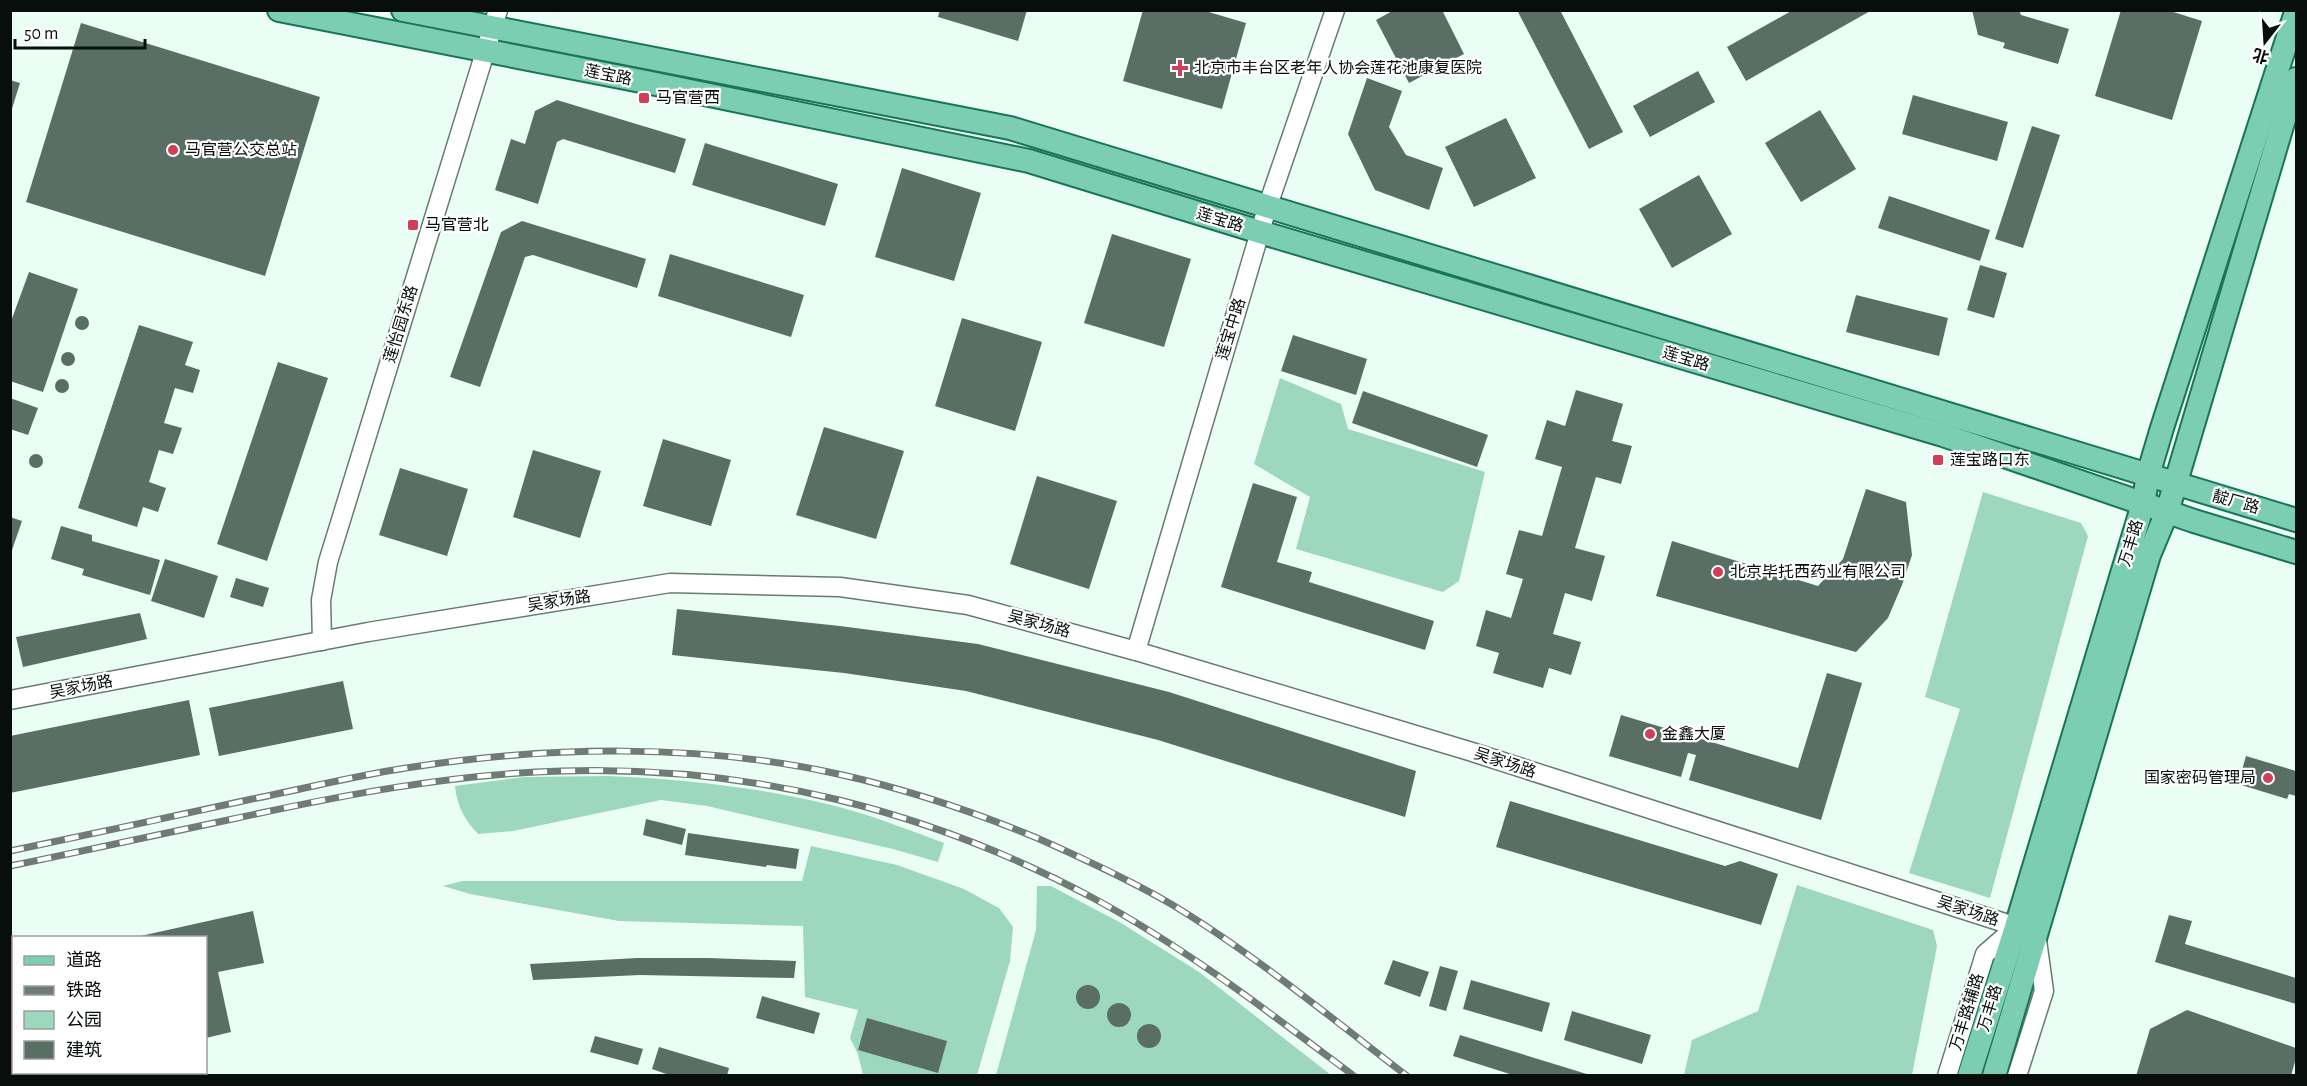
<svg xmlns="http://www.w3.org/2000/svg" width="2307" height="1086" viewBox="0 0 2307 1086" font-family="'Alegreya Sans','Noto Sans SC',sans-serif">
<rect width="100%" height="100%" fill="#ebfef5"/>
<g fill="#9dd7bd">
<path d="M1280 378 1341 404 1348 429 1485 472 1459 581 1443 592 1296 549 1310 497 1254 464Z"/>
<path d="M1983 492 2081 523 2088 536 1990 898 1909 873 1960 709 1925 697Z"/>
<path d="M608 776C682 779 755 787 827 804 867 813 906 829 944 843L938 862 893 849 707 806 661 800 513 831 478 834C464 819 457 806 455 786L524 777Z"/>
<path d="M811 846 897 865 964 889 999 908 1013 927 1010 961 977 1075H863L858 1054 850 1038 858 1010 805 997 803 926 619 921 470 894 443 886 462 881H802Z"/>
<path d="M1797 885 1933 930 1937 946 1912 1075H1684L1692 1040 1758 1011Z"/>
<path d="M1037 886H1051L1121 923 1199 972 1331 1075H996L1036 930Z"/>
</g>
<g fill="#596e64">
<path d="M940 10H1027L1018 41 938 17Z"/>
<path d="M1143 10H1202L1246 23 1222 109 1123 81Z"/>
<path d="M1394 10H1442L1464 54 1409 83 1376 20Z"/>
<path d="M1517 10H1560L1623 132 1589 149Z"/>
<path d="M1793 10H1872L1746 81 1727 47Z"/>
<path d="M1972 10H2019L2021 15 2069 29 2058 64 2003 48 2005 43 1978 35Z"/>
<path d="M2121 10H2167L2202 21 2172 120 2095 96Z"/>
<path d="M81 23 320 97 265 276 26 202Z"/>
<path d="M1698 71 1715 102 1650 137 1633 106Z"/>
<path d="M1367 78 1402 91 1389 127 1406 155 1443 168 1429 210 1375 190 1348 134Z"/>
<path d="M10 80 20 83 11 112H10Z"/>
<path d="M1913 95 2008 122 1997 161 1902 134Z"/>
<path d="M557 100 686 139 675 173 563 139 557 142 538 204 495 190 511 139 525 144 535 111Z"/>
<path d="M1820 110 1856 169 1801 202 1765 143Z"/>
<path d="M1506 118 1536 178 1474 207 1445 147Z"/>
<path d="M2032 126 2060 135 2023 248 1995 239Z"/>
<path d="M705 143 838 184 825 226 692 185Z"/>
<path d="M902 168 981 193 954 281 875 257Z"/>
<path d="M1699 175 1732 234 1672 268 1639 209Z"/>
<path d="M1889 196 1990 230 1980 261 1878 228Z"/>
<path d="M522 221 646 259 637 288 533 255 525 257 480 387 450 377 501 232Z"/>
<path d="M1112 234 1191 259 1164 347 1084 323Z"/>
<path d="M670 254 804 295 791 337 658 296Z"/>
<path d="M1980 265 2007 273 1994 318 1967 310Z"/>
<path d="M29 272 78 289 43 392 10 381V324Z"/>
<path d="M1856 295 1948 318 1939 356 1846 332Z"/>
<circle cx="82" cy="323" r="7"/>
<path d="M962 318 1042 342 1015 431 935 406Z"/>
<path d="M139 325 193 342 185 365 200 370 193 393 175 388 164 423 182 428 173 454 159 450 149 482 166 488 158 512 143 507 137 527 78 508Z"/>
<path d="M1293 335 1367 359 1356 395 1281 371Z"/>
<circle cx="68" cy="359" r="7"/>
<path d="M278 362 328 378 267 561 217 544Z"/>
<circle cx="62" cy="386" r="7"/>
<path d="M1576 390 1623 404 1612 441 1632 446 1621 484 1596 477 1575 548 1605 556 1592 601 1565 593 1553 634 1581 642 1571 675 1549 668 1543 688 1493 673 1499 653 1476 646 1486 610 1511 618 1523 579 1506 574 1519 530 1542 536 1562 467 1535 459 1547 420 1565 426Z"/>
<path d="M1363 391 1488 435 1477 467 1352 423Z"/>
<path d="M10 398 38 408 28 435 10 429Z"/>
<path d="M824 427 904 451 876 539 796 515Z"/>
<path d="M663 439 731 460 711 526 643 506Z"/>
<path d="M533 450 601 471 580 538 513 517Z"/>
<circle cx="36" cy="461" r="7"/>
<path d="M400 468 468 489 447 556 379 535Z"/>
<path d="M1037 476 1117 501 1089 589 1010 564Z"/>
<path d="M1253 483 1297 497 1277 562 1312 572 1309 582 1434 621 1425 650 1221 587Z"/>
<path d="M1866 489 1906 502 1912 555 1902 585 1888 618 1856 652 1656 596 1672 541 1818 586 1843 559Z"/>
<path d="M10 517 22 521 11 553H10Z"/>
<path d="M61 526 92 535V541L160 560 150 595 82 575 84 569 51 559Z"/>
<path d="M165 559 218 576 204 618 151 601Z"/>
<path d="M236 578 269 588 263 607 230 597Z"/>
<path d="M677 609 840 626 978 644 1169 692 1416 771 1405 817 1158 740 966 691 844 673 672 655Z"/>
<path d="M140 613 147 639 23 667 16 637Z"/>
<path d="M1827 673 1862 683 1821 820 1689 780 1696 755 1688 753 1681 777 1609 756 1621 715 1798 768Z"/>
<path d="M343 681 353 729 219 756 209 708Z"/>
<path d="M189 700 200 755 10 793V736Z"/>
<path d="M2246 756 2296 771V796L2289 794 2287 799 2238 784Z"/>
<path d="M1510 801 1725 866 1740 861 1778 874 1761 925 1496 847Z"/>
<path d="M646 819 686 829 682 845 643 835Z"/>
<path d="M688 833 799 849 796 869 767 865 766 867 685 855Z"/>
<path d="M253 911 264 963 218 972 231 1032 206 1038V938L136 937Z"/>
<path d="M2169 915 2192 921 2185 944 2296 978V1004L2155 962Z"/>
<path d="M637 958H708L796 961 794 978 640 975 533 980 530 964Z"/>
<path d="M1393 960 1429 972 1420 997 1384 984Z"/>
<path d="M14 963V1072H39L30 1076H10V964Z"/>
<path d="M1440 966 1458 971 1446 1011 1429 1006Z"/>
<path d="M1471 980 1550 1003 1542 1032 1463 1009Z"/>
<circle cx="1088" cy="997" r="12"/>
<path d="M762 996 820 1013 814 1034 756 1018Z"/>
<circle cx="1119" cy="1015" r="12"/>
<path d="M2187 1010 2296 1048V1058L2291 1076H2136L2150 1029Z"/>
<path d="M1572 1011 1651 1035 1642 1064 1564 1040Z"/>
<path d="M867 1018 947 1041 938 1073 858 1050Z"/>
<circle cx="1149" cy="1036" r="12"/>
<path d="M1460 1035 1590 1075V1076H1516L1453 1056Z"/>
<path d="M595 1036 643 1049 638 1065 590 1052Z"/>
<path d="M659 1047 729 1068 727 1076H672L652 1069Z"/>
</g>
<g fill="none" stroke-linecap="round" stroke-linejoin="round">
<defs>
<g id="minor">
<path d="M322 641 321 600 328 562 498 10"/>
<path d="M1136 651 1267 208 1335 10"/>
<path d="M10 700 368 632 670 583 840 587 968 605 1136 651 1469 751 2036 933 2044 991 2017 1076"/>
<path d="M1947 1076 1985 954 2016 927"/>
</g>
<g id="major">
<path d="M279 10 646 82 1029 161 1260 232 1943 435 2194 521 2296 552"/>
<path d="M403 10 1010 128 2296 520"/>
<path d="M1969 1076 2016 927 2143 504 2148 475 2162 428 2296 12"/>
<path d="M1994 1076 2149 555 2167 512 2296 79"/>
</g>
</defs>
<use href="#minor" stroke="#677b72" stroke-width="21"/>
<use href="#major" stroke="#1a7557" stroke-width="26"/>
<use href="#minor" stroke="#fff" stroke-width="18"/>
<use href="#major" stroke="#7cceb3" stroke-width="22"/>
<defs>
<g id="rail">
<path d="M10 851C91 834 171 817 252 799 303 789 354 776 406 768 546 746 699 743 838 774 906 789 972 811 1037 838 1082 858 1128 879 1171 904 1254 954 1330 1017 1407 1076"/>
<path d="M10 866C83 851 156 835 228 820 338 796 449 774 562 771 748 765 929 810 1093 898 1186 948 1270 1013 1354 1076"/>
</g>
</defs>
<use href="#rail" stroke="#6f7b76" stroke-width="7"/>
<use href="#rail" stroke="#fff" stroke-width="4.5" stroke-dasharray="14" stroke-linecap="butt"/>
</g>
<g fill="#cf3f58" stroke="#fff" stroke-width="2">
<path d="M1177 59h6v6h6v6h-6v6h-6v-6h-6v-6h6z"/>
<rect x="638" y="92" width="12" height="12" rx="3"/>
<circle cx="173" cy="150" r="6"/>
<rect x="407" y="219" width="12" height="12" rx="3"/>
<rect x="1932" y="454" width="12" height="12" rx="3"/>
<circle cx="1718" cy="572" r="6"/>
<circle cx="1650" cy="734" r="6"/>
<circle cx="2268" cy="778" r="6"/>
</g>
<g text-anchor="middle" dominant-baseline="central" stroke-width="4.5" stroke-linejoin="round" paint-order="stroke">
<g font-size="16" fill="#070e0b" stroke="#fff" text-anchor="start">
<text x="1194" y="68">北京市丰台区老年人协会莲花池康复医院</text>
<text x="656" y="98">马官营西</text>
<text x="185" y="150">马官营公交总站</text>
<text x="425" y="225">马官营北</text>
<text x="1950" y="460">莲宝路口东</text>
<text x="1730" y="572">北京毕托西药业有限公司</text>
<text x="1662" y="734">金鑫大厦</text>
<text x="2256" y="778" text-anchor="end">国家密码管理局</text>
</g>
<g font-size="16" fill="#070e0b" stroke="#fff">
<text transform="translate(608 75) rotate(11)">莲宝路</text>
<text transform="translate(1220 220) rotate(17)">莲宝路</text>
<text transform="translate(401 324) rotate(-73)">莲怡园东路</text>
<text transform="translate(1231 329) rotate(-73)">莲宝中路</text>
<text transform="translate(1686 359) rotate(17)">莲宝路</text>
<text transform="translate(2236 502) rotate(16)">靛厂路</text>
<text transform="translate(2131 543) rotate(-73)">万丰路</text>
<text transform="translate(559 601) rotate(-9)">吴家场路</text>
<text transform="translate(1039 624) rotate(15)">吴家场路</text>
<text transform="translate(81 687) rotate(-11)">吴家场路</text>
<text transform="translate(1505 763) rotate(18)">吴家场路</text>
<text transform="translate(1968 911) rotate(18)">吴家场路</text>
<text transform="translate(1990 1008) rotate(-73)">万丰路</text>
<text transform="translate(1967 1012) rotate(-73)">万丰路辅路</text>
</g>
</g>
<rect width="2307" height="1086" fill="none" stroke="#070e0b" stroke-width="24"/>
<rect x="12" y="936" width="195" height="138" fill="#ffffff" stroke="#9c9f9d" stroke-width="1.5"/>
<rect x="24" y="956" width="30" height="9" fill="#7cceb3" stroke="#9c9f9d" stroke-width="1.5"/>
<text x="66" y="966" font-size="18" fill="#070e0b">道路</text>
<rect x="24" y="986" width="30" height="9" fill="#6f7b76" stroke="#9c9f9d" stroke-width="1.5"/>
<text x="66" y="996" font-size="18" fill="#070e0b">铁路</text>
<rect x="24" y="1011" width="30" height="18" fill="#9dd7bd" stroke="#9c9f9d" stroke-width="1.5"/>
<text x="66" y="1026" font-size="18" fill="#070e0b">公园</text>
<rect x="24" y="1041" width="30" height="18" fill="#596e64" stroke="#9c9f9d" stroke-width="1.5"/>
<text x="66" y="1056" font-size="18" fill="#070e0b">建筑</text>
<g transform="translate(2265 42) rotate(197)" stroke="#ffffff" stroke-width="4.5" paint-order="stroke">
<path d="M0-4.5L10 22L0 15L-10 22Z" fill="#070e0b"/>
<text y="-9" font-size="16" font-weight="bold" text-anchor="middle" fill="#070e0b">北</text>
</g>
<path d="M15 39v9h130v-9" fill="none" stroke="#070e0b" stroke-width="3"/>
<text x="24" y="39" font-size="18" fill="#070e0b" stroke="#ffffff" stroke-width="4.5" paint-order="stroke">50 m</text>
</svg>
